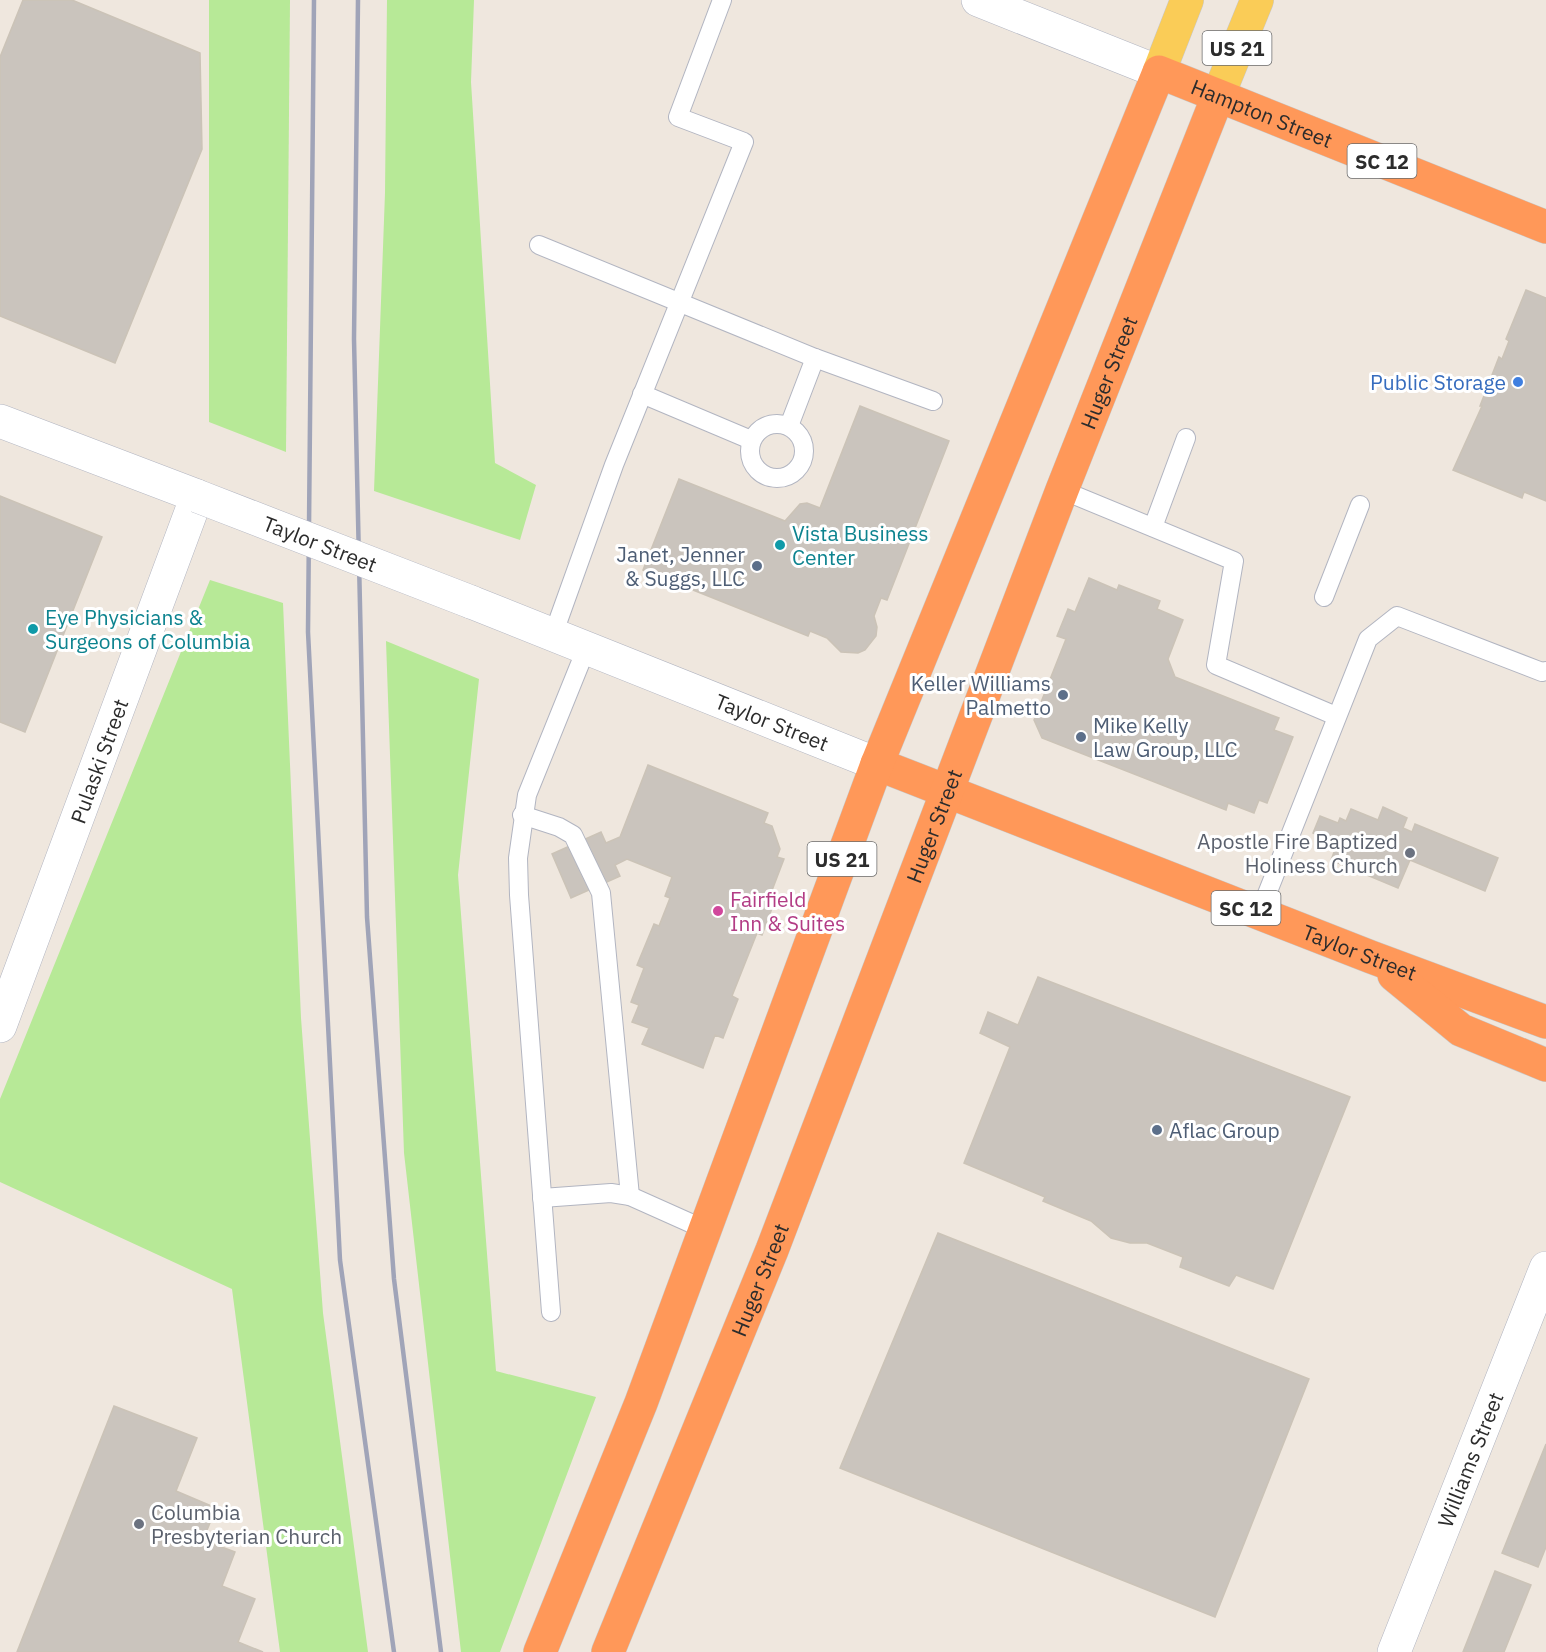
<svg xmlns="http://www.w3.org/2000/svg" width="1546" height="1652" viewBox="0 0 1546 1652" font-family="'IBM Plex Sans',sans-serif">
<rect width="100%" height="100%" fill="#efe7de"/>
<g fill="#b7e997">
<path d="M209 0H290L286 452 209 422Z"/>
<path d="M387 0H474L471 82 495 463 536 485 520 540 374 491 385 193Z"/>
<path d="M210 580 283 603 301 1018 323 1313 368 1652H280L232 1289 0 1182V1099Z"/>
<path d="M386 641 479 679 458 875 496 1371 596 1397 500 1652H461L404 1153Z"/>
</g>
<g fill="#cac4bd" stroke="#cbc3b7" stroke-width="1.5">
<path d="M23 0H72L200 53 202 149 115 363 0 316V57Z"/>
<path d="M1526 290 1546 298V501L1524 492 1522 498 1453 470 1482 406H1480L1499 357 1502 359 1509 341 1506 339Z"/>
<path d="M860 406 949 441 887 600 881 598 874 616 877 627 876 636 865 650 858 653 841 652 827 638 810 631 808 636 643 570 679 479 785 521 800 504 807 503 820 508Z"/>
<path d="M0 496 102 537 25 732 0 722Z"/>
<path d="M1089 578 1117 590 1119 585 1160 601 1157 609 1183 620 1168 659 1175 677 1279 718 1274 730 1293 737 1267 803 1259 800 1254 813 1228 803 1226 810 1042 738 1034 720 1066 639 1057 636 1068 609 1075 612Z"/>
<path d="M648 765 768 813 764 823 772 826 780 849 777 857 784 859 771 893 777 895 762 935 757 933 732 996 738 999 723 1038 715 1035 703 1068 642 1044 649 1028 632 1022 639 1005 631 1002 644 968 637 965 654 924 659 926 670 898 665 896 672 877 627 859 615 865 620 876 571 898 552 854 601 832 606 843 620 837Z"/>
<path d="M1383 807 1407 818 1403 828 1412 832 1415 824 1498 858 1485 891 1410 860 1398 888 1331 860 1336 847 1327 844 1329 839 1313 833 1320 816 1338 823 1340 818 1346 821 1351 809 1378 820Z"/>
<path d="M1038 977 1350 1097 1273 1289 1236 1275 1229 1286 1180 1267 1183 1257 1147 1243H1130L1111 1238 1091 1221 1043 1201 1045 1197 964 1163 1010 1047 980 1033 988 1012 1018 1025Z"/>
<path d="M938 1233 1309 1379 1215 1617 840 1468Z"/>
<path d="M114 1406 197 1438 176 1491 216 1508 203 1540 235 1552 222 1586 255 1599 238 1642 263 1652H17Z"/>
<path d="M1546 1444V1547L1538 1567 1502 1553Z"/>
<path d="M1495 1571 1531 1585 1504 1652H1463Z"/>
</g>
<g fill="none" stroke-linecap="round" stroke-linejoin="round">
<defs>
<g id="lane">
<path d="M539 245 815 358 933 401"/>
<path d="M642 394 751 440"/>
<circle cx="777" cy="451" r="27"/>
<path d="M789 426 815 358"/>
<path d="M1062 490 1234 561 1216 665 1336 716"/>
<path d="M1153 527 1186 438"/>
<path d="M1324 597 1360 505"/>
<path d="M553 635 614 465 744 142 678 117 722 0"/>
<path d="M522 815 559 827 573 835 601 893 630 1196"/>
<path d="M1259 914 1368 639 1397 616 1542 672 1546 671"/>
<path d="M542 1198 611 1193 630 1196 706 1230"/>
<path d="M551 1312 519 895 518 858 527 795 586 649"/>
</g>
<g id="street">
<path id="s1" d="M1394 1652 1546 1268"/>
</g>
<g id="secondary">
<path d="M978 0 1159 72"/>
<path d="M0 421 197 496 0 1026"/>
<path id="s2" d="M471 602 877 764"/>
</g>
<g id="primary">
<path d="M1159 72 1187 0"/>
<path d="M1218 96 1257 0"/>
</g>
<g id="highway">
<path id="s3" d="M877 764 1371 957 1546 1022"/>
<path d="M1394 975 1461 1030 1546 1065"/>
<path id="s4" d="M540 1652 641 1403 877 764 1159 72 1546 227"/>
<path id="s5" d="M608 1652 772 1250 1062 490 1218 96"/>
</g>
</defs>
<use href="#lane" stroke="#b2b5c1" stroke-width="20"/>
<use href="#street" stroke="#b2b5c1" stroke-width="34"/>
<use href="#secondary" stroke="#b2b5c1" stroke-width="34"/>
<use href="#primary" stroke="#c8c8c8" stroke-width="34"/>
<use href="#highway" stroke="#c8c8c8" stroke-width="34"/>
<use href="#lane" stroke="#fff" stroke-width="18"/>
<use href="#street" stroke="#fff" stroke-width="33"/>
<use href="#secondary" stroke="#fff" stroke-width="33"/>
<use href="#primary" stroke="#facc57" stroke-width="33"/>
<use href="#highway" stroke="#ff9859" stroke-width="33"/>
<g stroke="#a0a4b8" stroke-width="4.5">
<path d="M314 0 308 632 340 1260 394 1652"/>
<path d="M358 0 354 339 367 917 394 1279 441 1652"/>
</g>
<defs>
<g id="secondary-bridge">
<path id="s6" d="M197 496 471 602"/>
</g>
</defs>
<use href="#secondary-bridge" stroke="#b2b5c1" stroke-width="34" stroke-linecap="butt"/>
<use href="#secondary-bridge" stroke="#fff" stroke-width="33"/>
</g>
<circle fill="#3f7fe0" stroke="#fff" stroke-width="2" cx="1518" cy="382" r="6"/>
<g fill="#0f9aa8" stroke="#fff" stroke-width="2">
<circle cx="780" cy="545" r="6"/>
<circle cx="33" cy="629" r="6"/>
</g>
<g fill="#5c6f8a" stroke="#fff" stroke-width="2">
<circle cx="757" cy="566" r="6"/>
<circle cx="1063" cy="695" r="6"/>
<circle cx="1081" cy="737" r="6"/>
<circle cx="1157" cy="1130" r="6"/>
</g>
<g fill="#6b7280" stroke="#fff" stroke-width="2">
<circle cx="1410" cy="853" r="6"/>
<circle cx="139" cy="1524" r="6"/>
</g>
<circle fill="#d1479c" stroke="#fff" stroke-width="2" cx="718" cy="911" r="6"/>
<g text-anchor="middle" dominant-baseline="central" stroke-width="6" stroke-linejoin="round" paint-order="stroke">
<g fill="#fff" stroke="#6b6b6b" stroke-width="1.5">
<rect x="1202.5" y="31" width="69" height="34" rx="4.5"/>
<rect x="1347.5" y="144" width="69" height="34" rx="4.5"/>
<rect x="807.5" y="842" width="69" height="34" rx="4.5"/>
<rect x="1211.5" y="891" width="69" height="34" rx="4.5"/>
</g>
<g font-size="20" font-weight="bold" fill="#2c2c2c">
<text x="1237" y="48">US 21</text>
<text x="1382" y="161">SC 12</text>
<text x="842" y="859">US 21</text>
<text x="1246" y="908">SC 12</text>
</g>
<g font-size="21" fill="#2c2c2c" stroke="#fff">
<text stroke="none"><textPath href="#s4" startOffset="1808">Hampton Street</textPath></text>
<text stroke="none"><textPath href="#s5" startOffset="1374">Huger Street</textPath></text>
<text stroke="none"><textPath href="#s6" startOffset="132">Taylor Street</textPath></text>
<text stroke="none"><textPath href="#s2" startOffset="324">Taylor Street</textPath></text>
<text transform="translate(99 761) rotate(-70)">Pulaski Street</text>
<text stroke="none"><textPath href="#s5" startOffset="888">Huger Street</textPath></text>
<text stroke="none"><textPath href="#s3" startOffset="518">Taylor Street</textPath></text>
<text stroke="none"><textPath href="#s5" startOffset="402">Huger Street</textPath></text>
<text stroke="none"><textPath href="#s1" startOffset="207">Williams Street</textPath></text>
</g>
<g font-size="21" fill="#366cbe" stroke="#fff" text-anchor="end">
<text x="1506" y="382">Public Storage</text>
</g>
<g font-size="21" fill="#0d838f" stroke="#fff" text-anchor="start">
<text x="792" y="533">Vista Business<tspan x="792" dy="24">Center</tspan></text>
<text x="45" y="617">Eye Physicians &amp;<tspan x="45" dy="24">Surgeons of Columbia</tspan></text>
</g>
<g font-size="21" fill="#4e5e75" stroke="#fff" text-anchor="end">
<text x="745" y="554">Janet, Jenner<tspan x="745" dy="24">&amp; Suggs, LLC</tspan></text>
<text x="1051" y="683">Keller Williams<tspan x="1051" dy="24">Palmetto</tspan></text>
<text x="1093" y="725" text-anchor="start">Mike Kelly<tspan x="1093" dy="24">Law Group, LLC</tspan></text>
<text x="1169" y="1130" text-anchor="start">Aflac Group</text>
</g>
<g font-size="21" fill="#5b616d" stroke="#fff" text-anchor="end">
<text x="1398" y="841">Apostle Fire Baptized<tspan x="1398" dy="24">Holiness Church</tspan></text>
<text x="151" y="1512" text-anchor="start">Columbia<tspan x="151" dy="24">Presbyterian Church</tspan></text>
</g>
<g font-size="21" fill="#b23c85" stroke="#fff" text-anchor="start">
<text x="730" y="899">Fairfield<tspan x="730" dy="24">Inn &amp; Suites</tspan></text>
</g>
</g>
</svg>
